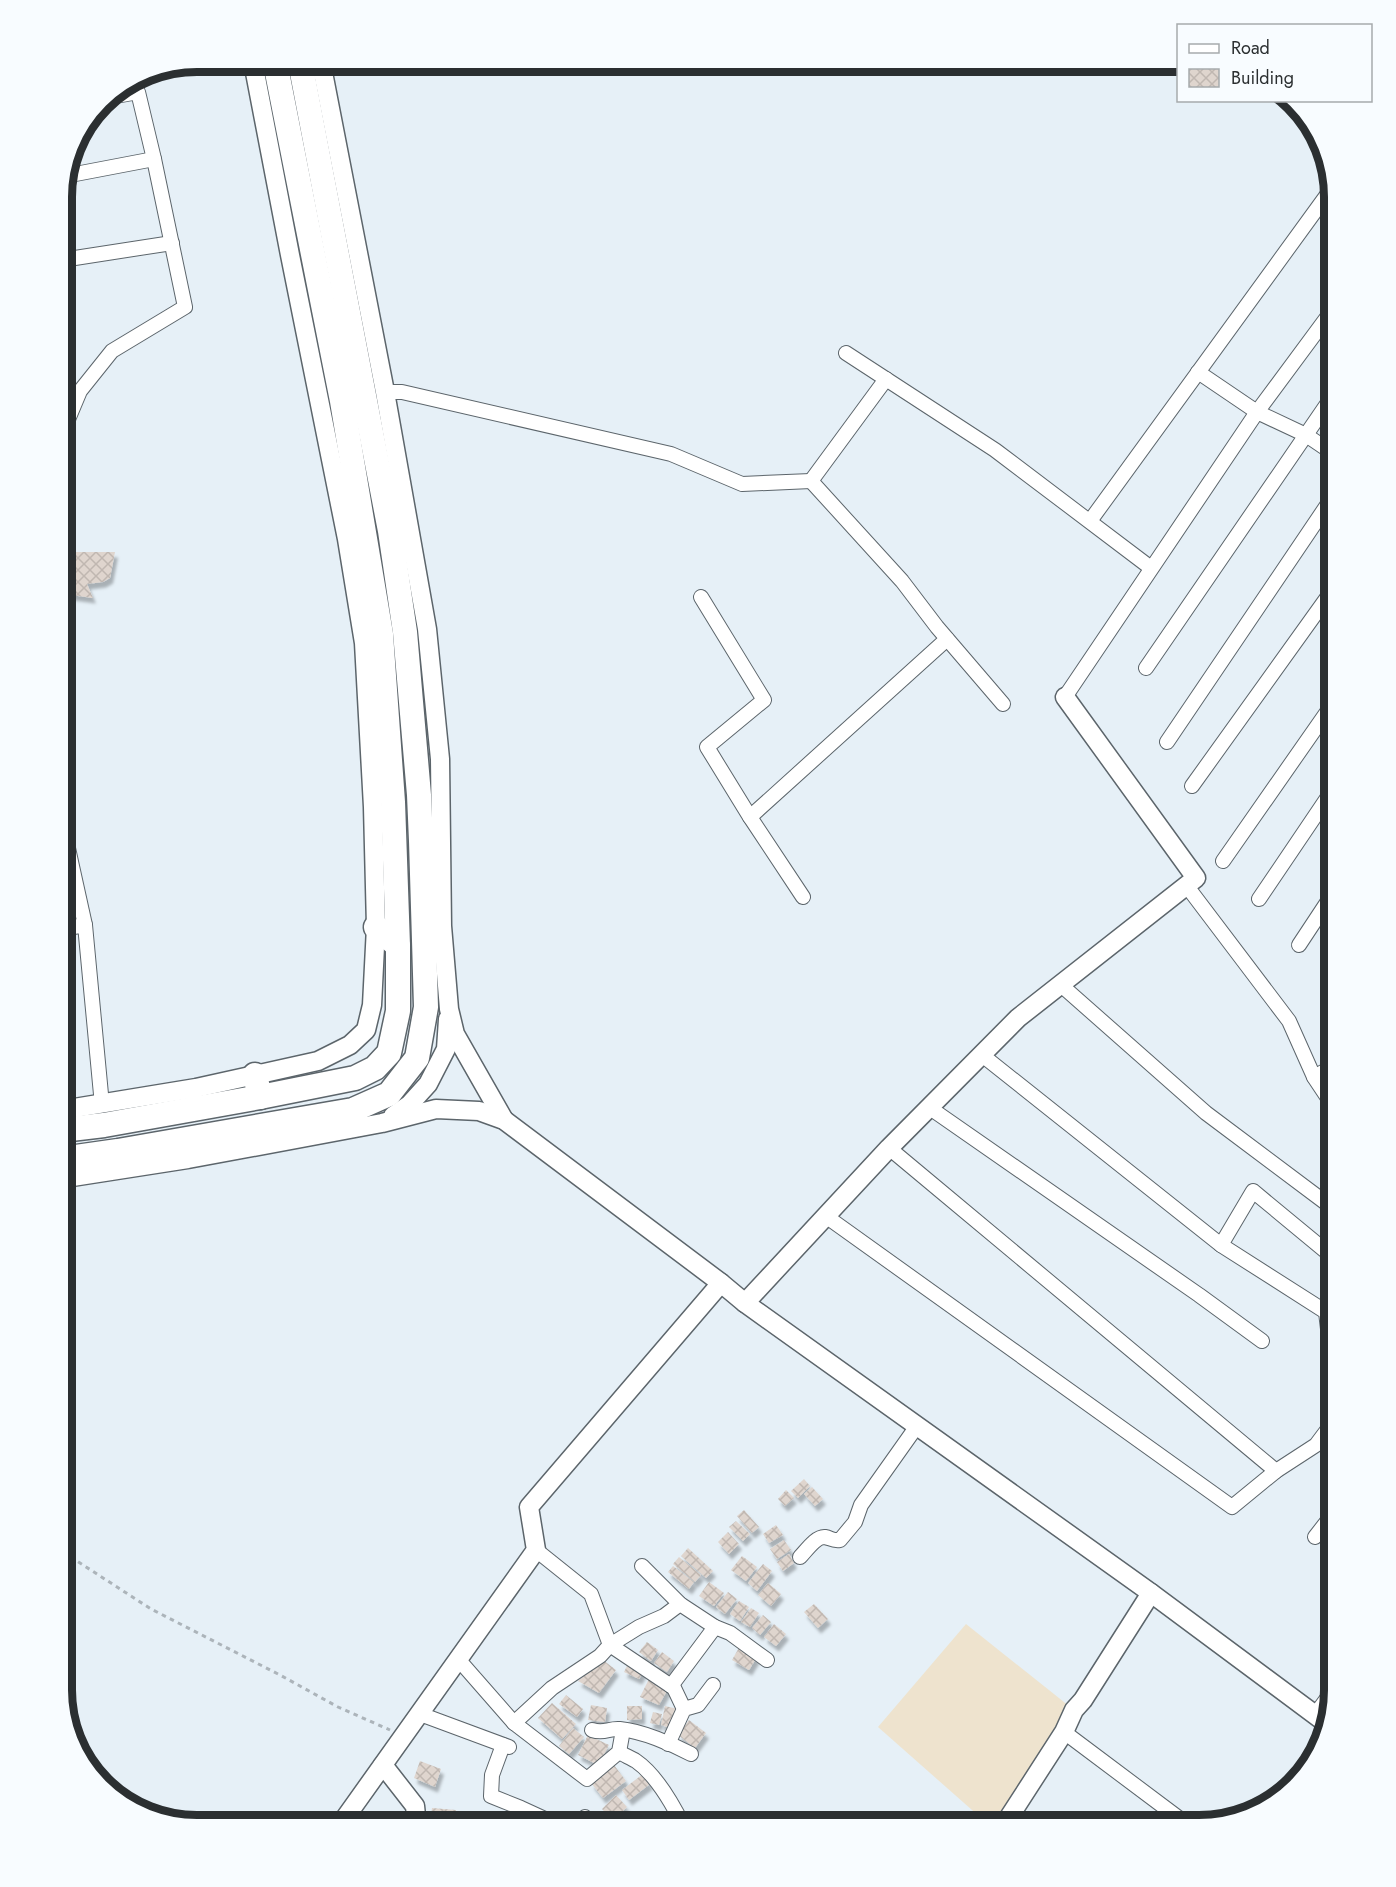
<svg xmlns="http://www.w3.org/2000/svg" width="1396" height="1887" viewBox="0 0 1396 1887" font-family="Jost,sans-serif">
<defs>
<pattern id="building-cross-hatch" width="8" height="8" patternUnits="userSpaceOnUse" patternTransform="scale(1.5)"><rect width="8" height="8" fill="#dfd5ce"/><path d="M0 0l8 8M0 8l8-8" fill="none" stroke="#c0b7b1"/></pattern>
<filter id="shadow"><feDropShadow dx="3" dy="5.5" stdDeviation="1.5" flood-color="#0004"/></filter>
</defs>
<rect width="100%" height="100%" fill="#e6f0f7"/>
<path fill="#eee3ce" d="M966 1624 1074 1710 1003 1825H989L878 1727Z"/>
<g fill="url(#building-cross-hatch)" filter="url(#shadow)">
<path d="M69 552H115L110 578 103 582 87 584 93 598 71 595 65 592 62 564Z"/>
<path d="M804 1479 810 1486 798 1498 791 1491Z"/>
<path d="M812 1487 823 1499 815 1506 804 1494Z"/>
<path d="M786 1490 794 1498 785 1506 778 1499Z"/>
<path d="M744 1510 759 1527 752 1533 737 1516Z"/>
<path d="M736 1521 750 1534 743 1541 729 1527Z"/>
<path d="M776 1525 783 1535 769 1543 763 1534Z"/>
<path d="M728 1532 739 1544 729 1554 718 1542Z"/>
<path d="M784 1540 791 1550 777 1559 770 1549Z"/>
<path d="M688 1548 713 1571 706 1578 681 1556Z"/>
<path d="M789 1554 794 1563 783 1571 777 1562Z"/>
<path d="M742 1556 757 1567 746 1581 731 1570Z"/>
<path d="M679 1557 701 1575 695 1582 673 1564Z"/>
<path d="M763 1564 772 1571 757 1591 748 1583Z"/>
<path d="M673 1566 694 1582 689 1589 668 1572Z"/>
<path d="M709 1582 724 1593 714 1606 699 1596Z"/>
<path d="M768 1583 781 1594 771 1606 758 1595Z"/>
<path d="M728 1592 737 1599 725 1614 716 1607Z"/>
<path d="M739 1601 749 1607 740 1621 730 1614Z"/>
<path d="M814 1604 828 1619 818 1628 804 1612Z"/>
<path d="M751 1608 759 1613 750 1627 741 1622Z"/>
<path d="M763 1615 771 1622 760 1635 752 1628Z"/>
<path d="M774 1624 786 1634 776 1646 764 1637Z"/>
<path d="M647 1642 658 1650 651 1661 639 1652Z"/>
<path d="M740 1646 757 1657 749 1670 732 1660Z"/>
<path d="M662 1652 674 1661 667 1672 654 1663Z"/>
<path d="M603 1660 616 1670 599 1693 578 1681Z"/>
<path d="M629 1662 644 1671 639 1679 624 1672Z"/>
<path d="M650 1677 669 1687 659 1705 640 1697Z"/>
<path d="M566 1695 583 1709 577 1717 559 1704Z"/>
<path d="M552 1703 576 1724 562 1739 538 1718Z"/>
<path d="M591 1705 607 1708 605 1722 588 1720Z"/>
<path d="M627 1706H642V1719L627 1720Z"/>
<path d="M665 1706 678 1709 673 1729 661 1725Z"/>
<path d="M653 1712 662 1714 659 1725 650 1723Z"/>
<path d="M689 1720 706 1733 695 1748 678 1735Z"/>
<path d="M573 1728 584 1737 569 1754 559 1746Z"/>
<path d="M588 1735 609 1745 598 1765 578 1755Z"/>
<path d="M420 1761 441 1769 435 1787 414 1778Z"/>
<path d="M614 1765 626 1781 603 1798 591 1783Z"/>
<path d="M643 1774 650 1784 629 1800 622 1790Z"/>
<path d="M616 1795 627 1807 613 1821 602 1809Z"/>
<path d="M432 1808 456 1810 454 1825H430Z"/>
</g>
<g fill="none" stroke-linecap="round" stroke-linejoin="round">
<defs>
<g id="street">
<path d="M65 176 154 159"/>
<path d="M62 260 172 243"/>
<path d="M846 353 995 450 1151 568"/>
<path d="M1198 372 1257 412 1334 308"/>
<path d="M886 379 811 481 902 581 937 627 1003 704"/>
<path d="M385 392H402L671 454 742 484 811 481"/>
<path d="M62 444 64 429 80 391 112 351 185 307 154 159 138 92 105 98"/>
<path d="M1090 521 1332 188"/>
<path d="M701 597 764 700 707 747 750 817"/>
<path d="M1146 668 1334 394"/>
<path d="M1065 697 1257 412 1306 435 1334 454"/>
<path d="M1167 742 1334 495"/>
<path d="M1192 786 1334 588"/>
<path d="M62 821 85 925"/>
<path d="M1223 861 1334 702"/>
<path d="M1186 885 1289 1021 1314 1077 1334 1107"/>
<path d="M803 897 750 817 947 639"/>
<path d="M1259 899 1334 788"/>
<path d="M62 929 85 925 102 1105"/>
<path d="M1299 945 1334 892"/>
<path d="M1061 985 1206 1113 1334 1209"/>
<path d="M982 1055 1221 1245"/>
<path d="M1314 1077 1334 1066"/>
<path d="M930 1108 1199 1295 1262 1341"/>
<path d="M889 1148 1276 1471"/>
<path d="M827 1217 1232 1507 1276 1471 1316 1445 1334 1421"/>
<path d="M1334 1333 1328 1329 1326 1312 1221 1245 1253 1191 1334 1258"/>
<path d="M1315 1537 1329 1519 1334 1524"/>
<path d="M536 1550 591 1594 610 1645 674 1688 684 1709"/>
<path d="M800 1557C806 1551 816 1536 825 1537 831 1538 832 1541 840 1540L855 1522 861 1505 917 1426"/>
<path d="M642 1566 680 1604 715 1627 730 1633 767 1660"/>
<path d="M458 1659 514 1723 587 1779 619 1752 623 1730"/>
<path d="M671 1686 715 1627"/>
<path d="M420 1714 509 1747"/>
<path d="M1315 1715 1334 1689"/>
<path d="M514 1723 552 1688 600 1656 610 1645 639 1627 664 1616 680 1604"/>
<path d="M592 1730C605 1734 608 1728 620 1729 642 1731 672 1744 691 1754"/>
<path d="M1064 1732 1188 1825"/>
<path d="M668 1744 684 1709 698 1705 713 1685"/>
<path d="M503 1745 492 1775 491 1796 521 1808 545 1819"/>
<path d="M619 1752C624 1755 631 1758 636 1761 655 1774 673 1805 683 1825"/>
<path d="M582 1825 585 1817"/>
</g>
<g id="secondary">
<path d="M321 62 385 392 427 629 440 759 442 926 449 1009 455 1034 504 1120"/>
<path d="M62 1110 196 1088 318 1061 350 1045 366 1030 372 1005 376 927 373 807 364 643 347 539 290 255 253 62"/>
<path d="M393 1116 409 1105 428 1084 446 1049 448 1019"/>
<path d="M62 1181 66 1178 188 1159 382 1123 436 1109 479 1111 504 1120 721 1283 745 1303 1151 1593 1326 1723"/>
<path d="M745 1303 889 1148 1018 1018 1196 878 1065 697"/>
<path d="M383 1765 415 1806 417 1825"/>
<path d="M340 1825 536 1550 529 1507 721 1283"/>
<path d="M1004 1825 1064 1732 1074 1710 1083 1700 1151 1593"/>
</g>
<g id="highway">
<path d="M376 927 398 946"/>
<path d="M255 1075 260 1097"/>
<path d="M62 1130 104 1125 260 1097 355 1078 375 1068 389 1053 398 1011V946L393 802 381 634 342 401 275 62"/>
<path d="M62 1159 118 1151 353 1110 389 1094 417 1058 426 1007 421 841 419 795 405 632 390 531 300 62"/>
</g>
</defs>
<use href="#street" stroke="#5c656b" stroke-width="16"/>
<use href="#secondary" stroke="#5c656b" stroke-width="21"/>
<use href="#highway" stroke="#5c656b" stroke-width="27"/>
<path stroke="#acb4ba" stroke-width="3" stroke-dasharray="4.5 4.5" stroke-linecap="butt" d="M63 1552 151 1609 280 1675 338 1707 390 1730"/>
<use href="#street" stroke="#fff" stroke-width="14"/>
<use href="#secondary" stroke="#fff" stroke-width="18"/>
<use href="#highway" stroke="#fff" stroke-width="24"/>
</g>
<path d="M0 0H1396V1887H0ZM197 72H1199A125 125 0 0 1 1324 197V1690A125 125 0 0 1 1199 1815H197A125 125 0 0 1 72 1690V197A125 125 0 0 1 197 72Z" fill="#f8fcff" fill-rule="evenodd"/>
<path fill="none" stroke="#2b2f31" stroke-width="8" d="M197 72H1199A125 125 0 0 1 1324 197V1690A125 125 0 0 1 1199 1815H197A125 125 0 0 1 72 1690V197A125 125 0 0 1 197 72Z"/>
<rect x="1177" y="24" width="195" height="78" fill="#f8fcff" stroke="#a6aaad" stroke-width="1.5"/>
<rect x="1189" y="44" width="30" height="9" fill="#ffffff" stroke="#a6aaad" stroke-width="1.5"/>
<text x="1231" y="54" font-size="18" fill="#2b2f31">Road</text>
<rect x="1189" y="69" width="30" height="18" fill="url(#building-cross-hatch)" stroke="#a6aaad" stroke-width="1.5"/>
<text x="1231" y="84" font-size="18" fill="#2b2f31">Building</text>
</svg>
